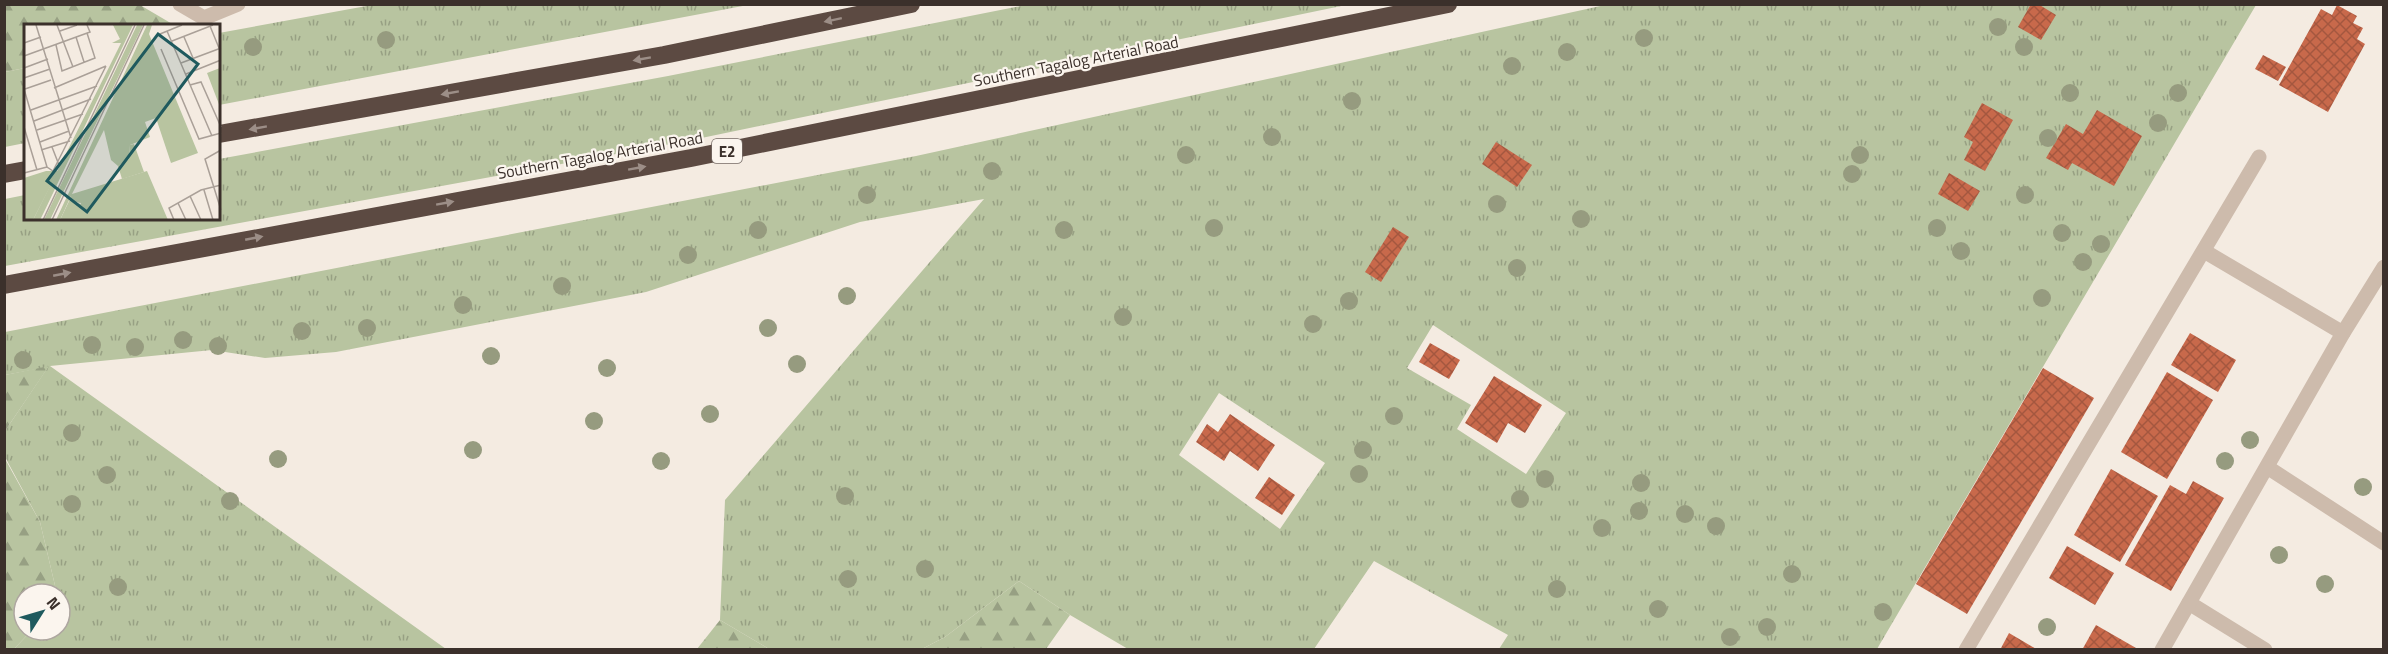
<svg xmlns="http://www.w3.org/2000/svg" width="2388" height="654" viewBox="0 0 2388 654" font-family="'Titillium Web',sans-serif">
<defs>
<pattern id="grass-tufts" width="24" height="20" patternUnits="userSpaceOnUse" patternTransform="scale(1.5)"><rect width="24" height="20" fill="#b8c4a0"/><path d="M3 7l-1-3M5 7V3M7 7l1-3M15 17l-1-3M17 17v-4M19 17l1-3" fill="none" stroke="#97a083"/></pattern>
<pattern id="forest-firs" width="22" height="20" patternUnits="userSpaceOnUse" patternTransform="scale(1.5)"><rect width="22" height="20" fill="#b8c4a0"/><path d="M5 1l3.5 6h-7zM16 11l3.5 6h-7z" fill="#97a083"/></pattern>
<pattern id="building-cross-hatch" width="8" height="8" patternUnits="userSpaceOnUse" patternTransform="scale(1.5)"><rect width="8" height="8" fill="#c8694b"/><path d="M0 0l8 8M0 8l8-8" fill="none" stroke="#a4573f"/></pattern>
</defs>
<rect width="100%" height="100%" fill="#f4ebe1"/>
<g fill="url(#grass-tufts)" fill-rule="evenodd">
<path d="M372 5V4L748 5 219 105V33Z"/>
<path d="M1026 5H1346L687 141 5 266V199L25 195 26 219H219V159L668 76Z"/>
<path d="M1605 5H2256L1877 649H1499L1508 635 1374 561 1314 649H1128L1070 615 1019 581 945 637 922 649H769L720 620 725 500 984 199 860 222 646 292 336 352 265 358 212 350 50 366 446 649H14L32 630H60V594H57L40 522 5 457V431L48 367 5 375V332L916 156ZM1433 325 1566 413 1526 474 1457 429 1471 405 1407 368ZM1219 393 1325 463 1280 529 1179 455Z"/>
<path d="M25 68V143L5 147V72Z"/>
</g>
<g fill="url(#forest-firs)">
<path d="M5 4 140 5 174 25 26 26 25 68 5 72Z"/>
<path d="M49 366 5 431V375Z"/>
<path d="M4 457 40 522 57 594H24V630H32L14 649H5Z"/>
<path d="M1019 581 1070 615 1046 649H922L945 637Z"/>
<path d="M720 620 769 649H697Z"/>
</g>
<g fill="url(#building-cross-hatch)">
<path d="M2031 4H2038L2056 15 2041 40 2018 27Z"/>
<path d="M2337 5 2357 16 2353 23 2363 28 2357 39 2365 44 2328 112 2279 85 2321 9 2332 15Z"/>
<path d="M2263 55 2286 67 2278 81 2255 69Z"/>
<path d="M1982 103 2013 120 1985 171 1964 160 1973 142 1964 137Z"/>
<path d="M2097 110 2142 136 2114 186 2072 163 2068 170 2046 158 2066 124 2083 134Z"/>
<path d="M1496 142 1532 165 1517 187 1482 164Z"/>
<path d="M1949 173 1980 191 1968 211 1938 194Z"/>
<path d="M1393 227 1409 237 1381 282 1365 272Z"/>
<path d="M2190 333 2236 360 2218 392 2171 365Z"/>
<path d="M1430 343 1460 360 1449 379 1419 362Z"/>
<path d="M2043 368 2094 398 1967 614 1916 584Z"/>
<path d="M2167 372 2213 400 2167 479 2121 452Z"/>
<path d="M1494 376 1542 405 1525 433 1508 423 1497 443 1465 423Z"/>
<path d="M1230 414 1275 445 1258 471 1230 451 1224 461 1196 442 1207 424 1218 432Z"/>
<path d="M2111 469 2158 496 2120 562 2074 535Z"/>
<path d="M1269 477 1295 495 1282 515 1255 498Z"/>
<path d="M2193 481 2224 498 2171 591 2125 565 2170 485 2186 494Z"/>
<path d="M2067 546 2114 573 2095 605 2049 578Z"/>
<path d="M2096 625 2136 648 2135 650H2082Z"/>
<path d="M2009 633 2038 650H2000Z"/>
</g>
<g fill="none" stroke-linecap="round" stroke-linejoin="round">
<g stroke="#cdbbac" stroke-width="15">
<path d="M180 4 204 18 238 4"/>
<path d="M2204 251 2343 333"/>
<path d="M2267 467 2384 543"/>
<path d="M2189 603 2265 650"/>
<path d="M1966 650 2259 157"/>
<path d="M2162 650 2343 333 2384 267"/>
</g>
<g stroke="#5c4a42" stroke-width="18">
<path d="M219 134 664 55 911 4"/>
<path d="M4 174 26 170"/>
<path d="M4 285 691 158 1448 4"/>
</g>
</g>
<g fill="#969b7f">
<circle cx="1998" cy="27" r="9"/>
<circle cx="1644" cy="38" r="9"/>
<circle cx="386" cy="40" r="9"/>
<circle cx="253" cy="47" r="9"/>
<circle cx="2024" cy="47" r="9"/>
<circle cx="1567" cy="52" r="9"/>
<circle cx="1512" cy="66" r="9"/>
<circle cx="2070" cy="93" r="9"/>
<circle cx="2178" cy="93" r="9"/>
<circle cx="1352" cy="101" r="9"/>
<circle cx="2158" cy="123" r="9"/>
<circle cx="1272" cy="137" r="9"/>
<circle cx="2048" cy="138" r="9"/>
<circle cx="1186" cy="155" r="9"/>
<circle cx="1860" cy="155" r="9"/>
<circle cx="992" cy="171" r="9"/>
<circle cx="1852" cy="174" r="9"/>
<circle cx="867" cy="195" r="9"/>
<circle cx="2025" cy="195" r="9"/>
<circle cx="1497" cy="204" r="9"/>
<circle cx="1581" cy="219" r="9"/>
<circle cx="1214" cy="228" r="9"/>
<circle cx="1937" cy="228" r="9"/>
<circle cx="758" cy="230" r="9"/>
<circle cx="1064" cy="230" r="9"/>
<circle cx="2062" cy="233" r="9"/>
<circle cx="2101" cy="244" r="9"/>
<circle cx="1961" cy="251" r="9"/>
<circle cx="688" cy="255" r="9"/>
<circle cx="2083" cy="262" r="9"/>
<circle cx="1517" cy="268" r="9"/>
<circle cx="562" cy="286" r="9"/>
<circle cx="847" cy="296" r="9"/>
<circle cx="2042" cy="298" r="9"/>
<circle cx="1349" cy="301" r="9"/>
<circle cx="463" cy="305" r="9"/>
<circle cx="1123" cy="317" r="9"/>
<circle cx="1313" cy="324" r="9"/>
<circle cx="367" cy="328" r="9"/>
<circle cx="768" cy="328" r="9"/>
<circle cx="302" cy="331" r="9"/>
<circle cx="183" cy="340" r="9"/>
<circle cx="92" cy="345" r="9"/>
<circle cx="218" cy="346" r="9"/>
<circle cx="135" cy="347" r="9"/>
<circle cx="491" cy="356" r="9"/>
<circle cx="23" cy="360" r="9"/>
<circle cx="797" cy="364" r="9"/>
<circle cx="607" cy="368" r="9"/>
<circle cx="710" cy="414" r="9"/>
<circle cx="1394" cy="416" r="9"/>
<circle cx="594" cy="421" r="9"/>
<circle cx="72" cy="433" r="9"/>
<circle cx="2250" cy="440" r="9"/>
<circle cx="473" cy="450" r="9"/>
<circle cx="1363" cy="450" r="9"/>
<circle cx="278" cy="459" r="9"/>
<circle cx="661" cy="461" r="9"/>
<circle cx="2225" cy="461" r="9"/>
<circle cx="1359" cy="474" r="9"/>
<circle cx="107" cy="475" r="9"/>
<circle cx="1545" cy="479" r="9"/>
<circle cx="1641" cy="483" r="9"/>
<circle cx="2363" cy="487" r="9"/>
<circle cx="845" cy="496" r="9"/>
<circle cx="1520" cy="499" r="9"/>
<circle cx="230" cy="501" r="9"/>
<circle cx="72" cy="504" r="9"/>
<circle cx="1639" cy="511" r="9"/>
<circle cx="1685" cy="514" r="9"/>
<circle cx="1716" cy="526" r="9"/>
<circle cx="1602" cy="528" r="9"/>
<circle cx="2279" cy="555" r="9"/>
<circle cx="925" cy="569" r="9"/>
<circle cx="1792" cy="574" r="9"/>
<circle cx="848" cy="579" r="9"/>
<circle cx="2325" cy="584" r="9"/>
<circle cx="118" cy="587" r="9"/>
<circle cx="1557" cy="589" r="9"/>
<circle cx="1658" cy="609" r="9"/>
<circle cx="1883" cy="612" r="9"/>
<circle cx="1767" cy="627" r="9"/>
<circle cx="2047" cy="627" r="9"/>
<circle cx="1730" cy="637" r="9"/>
</g>
<defs><path id="oneway-solid" d="M-6-.8H1V-3.2L6.5 0L1 3.2V.8H-6Z" transform="scale(1.5)"/></defs>
<g fill="#9c8e87">
<use href="#oneway-solid" transform="translate(833 20) rotate(168)"/>
<use href="#oneway-solid" transform="translate(642 59) rotate(170)"/>
<use href="#oneway-solid" transform="translate(450 93) rotate(170)"/>
<use href="#oneway-solid" transform="translate(258 128) rotate(170)"/>
<use href="#oneway-solid" transform="translate(637 168) rotate(-10)"/>
<use href="#oneway-solid" transform="translate(445 203) rotate(-10)"/>
<use href="#oneway-solid" transform="translate(254 238) rotate(-11)"/>
<use href="#oneway-solid" transform="translate(62 274) rotate(-11)"/>
</g>
<g text-anchor="middle" dominant-baseline="central" stroke-width="4.5" stroke-linejoin="round" paint-order="stroke">
<rect fill="#fbf5ee" stroke="#756b66" stroke-width="1.5" x="712" y="139" width="30" height="24" rx="4.5"/>
<g font-size="15" font-weight="bold" fill="#3b302b">
<text x="727" y="151">E2</text>
</g>
<g font-size="16" fill="#3b302b" stroke="#fbf5ee">
<text transform="translate(1076 61) rotate(-11)">Southern Tagalog Arterial Road</text>
<text transform="translate(600 155) rotate(-10)">Southern Tagalog Arterial Road</text>
</g>
</g>
<g transform="translate(24 24)">
<rect width="196" height="196" fill="#f4ebe1"/>
<path d="M89 1H109L20 188 16 196H9L97 19H88L96 15ZM113 1H119L26 196H20ZM123 1H128L125 10 174 129 147 139 132 94 121 98 126 113 106 121 105 135 94 142 87 136 80 106 48 170 123 147 144 196H55L57 179 50 178 47 172 36 196H32ZM196 44V83L183 49Z" fill="#b8c4a0"/>
<path d="M110 120 120 148 98 155 94 142 105 135 106 121ZM22 147H34L9 196H1L0 154ZM48 171 50 178 63 182 64 188 55 196H36Z" fill="#b8c4a0"/>
<path fill="none" stroke="#aaa098" stroke-width="1.5" d="M12 1 47 114M33 1 49 43M186 2 195 24M36 7 53 1M143 7 188 112M136 10 158 1M52 13 60 38M160 13 169 34M148 17 189 1M0 19 17 13M32 21 38 47 71 34 63 9M137 25 175 115 197 109M0 32 66 8 63 1M157 39 197 24M0 44 24 35M162 50 197 36M0 54 26 45M166 61 177 58 197 103M30 64 82 42M0 65 23 143 29 147 82 42M1 65 27 56M7 86 73 62M10 97 67 75M0 103 13 146M13 106 59 90M16 118 45 107M28 123 35 141M17 126 46 117M197 126 181 135 197 186M0 149 23 143M180 166 189 196M166 172 177 196M154 179 162 196M19 196 111 1M28 196 120 1M150 196 145 184 177 166 197 161"/>
<path fill="#1f5a5e" fill-opacity="0.15" stroke="#1f5a5e" stroke-width="3" d="M134 10 174 40 63 188 23 157Z"/>
<rect width="196" height="196" fill="none" stroke="#3b302b" stroke-width="3"/>
</g>
<rect width="2388" height="654" fill="none" stroke="#3b302b" stroke-width="12"/>
<g transform="translate(42 612) rotate(53)"><circle r="28" fill="#fbf5ee" stroke="#aea6a0" stroke-width="1.5"/>
<path d="M0-4.5L10 22L0 15L-10 22Z" fill="#1f5a5e"/>
<text y="-9" font-size="16" font-weight="bold" text-anchor="middle" fill="#3b302b">N</text>
</g>
</svg>
